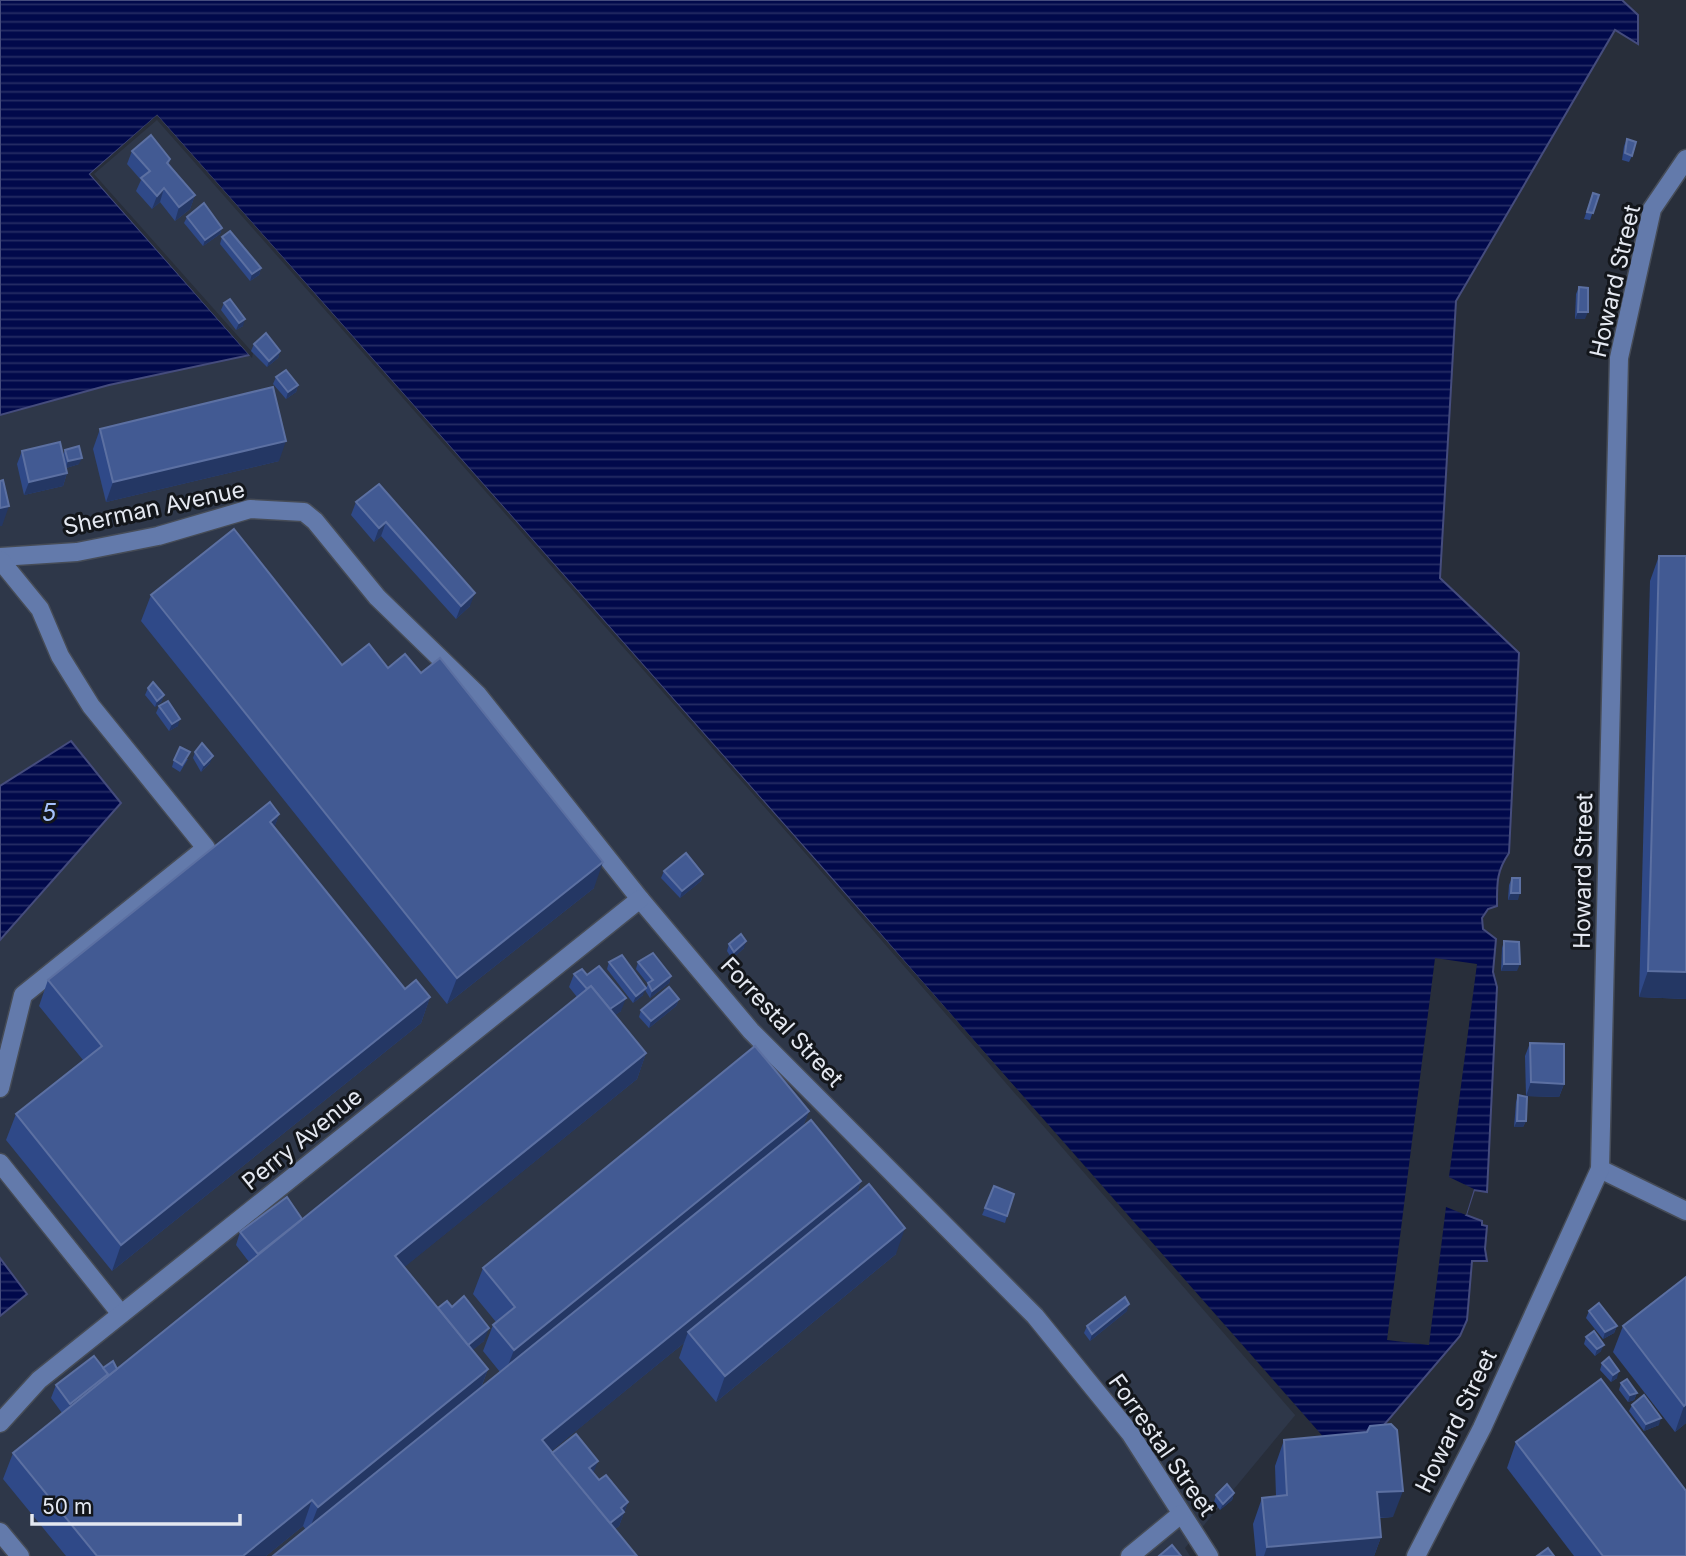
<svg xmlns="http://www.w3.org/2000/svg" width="1686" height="1556" viewBox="0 0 1686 1556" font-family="Inter,sans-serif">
<defs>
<pattern id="water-rules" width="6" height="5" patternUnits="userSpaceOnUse" patternTransform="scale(1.75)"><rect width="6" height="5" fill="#01094b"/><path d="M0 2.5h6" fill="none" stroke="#262d65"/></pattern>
</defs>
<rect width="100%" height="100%" fill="#282e3a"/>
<path fill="#2e3749" d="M157 115 1297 1413 1185 1548 1190 1556H0V415L109 385 90 174Z"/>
<g fill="url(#water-rules)" stroke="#454c7d" stroke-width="2">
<path d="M0 0H1622L1638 15V44L1615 30 1456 301 1440 578 1519 653 1509 853C1496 872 1497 884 1497 906L1488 909 1482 918 1483 929 1496 939 1493 972 1497 987 1487 1192 1474 1190 1466 1215 1482 1221V1225L1487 1226 1485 1249 1487 1261H1472L1467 1320 1460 1336 1378 1432 1334 1449 1297 1413 832 879 157 116 90 174 250 355 109 385 0 415Z"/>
<path d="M71 741 121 803 0 940V786Z"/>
<path d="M0 1258 27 1294 0 1316Z"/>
</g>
<g fill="#282e3a">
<path d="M157 115 832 879 1334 1449 1330 1450 1295 1415 830 881 157 120 94 174 253 353 252 358 90 174Z"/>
<path d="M1435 958 1477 964 1449 1177 1474 1189 1466 1215 1446 1207 1429 1345 1387 1340Z"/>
</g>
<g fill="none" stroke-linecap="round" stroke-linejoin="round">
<defs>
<g id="minor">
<path d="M0 557 77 552 158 536 250 509 304 512 315 521 377 597 478 695 640 899 751 1031 1035 1316 1130 1433 1209 1556"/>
<path d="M0 560 40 609 60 656 91 706 206 848 23 995 0 1088"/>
<path d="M0 1163 121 1314"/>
<path d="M1600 1169 1686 1211"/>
<path d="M0 1423 39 1380 640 899"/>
<path d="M0 1532 20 1556"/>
<path d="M1130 1556 1181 1514"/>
<path d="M1416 1556 1482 1428 1600 1169 1619 358 1652 209 1686 159"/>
</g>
</defs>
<use href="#minor" stroke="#464c57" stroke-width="21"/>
<use href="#minor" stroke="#637aab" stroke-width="18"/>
</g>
<g fill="#2f4988">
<path d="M1627 139 1632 156 1629 162 1622 160 1624 146Z"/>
<path d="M132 151 170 159 169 164 195 195 190 209 175 221 160 202 152 209 136 191 141 180 127 164Z"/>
<path d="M1593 193 1599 195 1590 220 1584 219Z"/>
<path d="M187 217 222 228 220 234 203 246 184 223Z"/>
<path d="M222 237 261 268 259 275 250 281 220 244Z"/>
<path d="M1579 287 1585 319H1575L1576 294Z"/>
<path d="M224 303 243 326 236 330 221 310Z"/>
<path d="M254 344 280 351 278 358 267 367 251 351Z"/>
<path d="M276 377 298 385 296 392 286 399 273 384Z"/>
<path d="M100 429 279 461 106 502 93 449Z"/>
<path d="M65 450 79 464 66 468 67 473 63 486 24 495 17 464 22 451 63 455Z"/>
<path d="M379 484 470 606 456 619 381 536 374 542 351 515 356 502Z"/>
<path d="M1659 556 1686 999 1639 997 1650 581Z"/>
<path d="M151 595 342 665 388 668 421 673 594 888 447 1004 141 621Z"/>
<path d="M148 688 164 695 161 702 155 707 145 695Z"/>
<path d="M159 706 178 726 169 731 156 713Z"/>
<path d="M195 752 210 763 201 772 193 758Z"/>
<path d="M188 759 180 772 172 767 174 760Z"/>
<path d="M279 814 274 828 405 989 430 997 421 1023 112 1271 6 1140 16 1114 83 1060 39 1006 48 980Z"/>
<path d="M664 871 703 874 701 881 680 898 661 878Z"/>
<path d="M1512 878 1518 900H1508L1509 885Z"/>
<path d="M1504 941 1517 971H1501L1502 948Z"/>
<path d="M729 944 744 948 732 959 727 951Z"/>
<path d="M609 962 643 995 633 1003 607 969Z"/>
<path d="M638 962 671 976 669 983 650 998 645 990 648 984 636 969Z"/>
<path d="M574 974 621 1011 615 1015 646 1053 637 1079 404 1267 438 1308 484 1341 472 1350 488 1369 481 1388 500 1372 483 1351 493 1325 496 1322 473 1294 483 1268 809 1111 803 1126 861 1181 856 1195 896 1254 716 1402 679 1358 684 1343 551 1451 593 1473 599 1480 628 1502 619 1526 615 1529 306 1530 303 1526 266 1556H66L3 1479 13 1453 62 1413 51 1398 56 1385 103 1368 117 1369 249 1262 236 1245 240 1232 302 1219 577 997 569 987Z"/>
<path d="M679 999 676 1006 649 1028 639 1017 641 1010Z"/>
<path d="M1530 1043 1564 1084 1559 1097 1526 1096 1525 1056Z"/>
<path d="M1518 1095 1526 1121 1523 1127H1514L1516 1102Z"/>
<path d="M1014 1194 1005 1223 982 1215 985 1208Z"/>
<path d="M1686 1277V1423L1675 1432 1613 1352 1623 1326Z"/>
<path d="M1127 1311 1090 1341 1084 1333 1087 1326Z"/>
<path d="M1589 1311 1617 1326 1614 1333 1603 1339 1586 1318Z"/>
<path d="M1586 1337 1601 1351 1595 1356 1584 1344Z"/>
<path d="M1602 1363 1617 1378 1611 1382 1600 1370Z"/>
<path d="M1621 1383 1637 1393 1634 1400 1628 1402 1619 1390Z"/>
<path d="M1632 1405 1659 1425 1644 1431 1629 1411Z"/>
<path d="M1284 1440 1393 1517 1380 1518 1381 1537 1374 1556H1256L1253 1524 1262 1498 1276 1496 1275 1466Z"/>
<path d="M1516 1442 1686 1556H1574L1507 1468Z"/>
<path d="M1234 1493 1232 1500 1220 1510 1214 1502 1216 1495Z"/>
</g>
<g fill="#243764">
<path d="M164 188 160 202 152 209 157 196Z"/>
<path d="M195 195 190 209 175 221 179 207Z"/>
<path d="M222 228 220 234 203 246 205 240Z"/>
<path d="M261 268 259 275 250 281 252 274Z"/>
<path d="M1578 312H1588L1585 319H1575Z"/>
<path d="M245 319 243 326 236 330 239 323Z"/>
<path d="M280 351 278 358 267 367 269 361Z"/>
<path d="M298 385 296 392 286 399 288 392Z"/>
<path d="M286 441 279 461 106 502 113 482Z"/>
<path d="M82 458 79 464 66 468 68 461Z"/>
<path d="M67 473 63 486 24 495 29 482Z"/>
<path d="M9 506 2 526H0V508Z"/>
<path d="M386 522 381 536 374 542 379 528Z"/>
<path d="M475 593 470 606 456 619 461 606Z"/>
<path d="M164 695 161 702 155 707 157 701Z"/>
<path d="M180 719 178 726 169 731 172 724Z"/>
<path d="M213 756 210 763 201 772 204 765Z"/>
<path d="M279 814 270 840V822Z"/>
<path d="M603 862 594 888 447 1004 457 978Z"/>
<path d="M703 874 701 881 680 898 682 891Z"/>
<path d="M1511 893H1520L1518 900H1508Z"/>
<path d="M746 941 744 948 732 959 734 952Z"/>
<path d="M1504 964H1520L1517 971H1501Z"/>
<path d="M1648 971 1686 972V999L1639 997Z"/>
<path d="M671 976 669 983 650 998 652 991Z"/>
<path d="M646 988 643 995 633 1003 636 996Z"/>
<path d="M430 997 421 1023 112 1271 121 1245Z"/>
<path d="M626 998 621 1011 601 1025 606 1012Z"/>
<path d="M679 999 676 1006 649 1028 651 1021Z"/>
<path d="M646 1053 637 1079 386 1282 395 1256Z"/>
<path d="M1531 1082 1564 1084 1559 1097 1526 1096Z"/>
<path d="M809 1111 799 1137 504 1376 514 1350Z"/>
<path d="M1517 1121H1526L1523 1127H1514Z"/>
<path d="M861 1181 852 1207 688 1332 684 1343 533 1466 542 1440Z"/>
<path d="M905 1228 896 1254 716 1402 725 1376Z"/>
<path d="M1129 1304 1127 1311 1090 1341 1092 1334Z"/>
<path d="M1617 1326 1614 1333 1603 1339 1605 1332Z"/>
<path d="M489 1328 484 1341 457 1363 462 1349Z"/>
<path d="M1604 1345 1601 1351 1595 1356 1597 1349Z"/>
<path d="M488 1369 478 1395 308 1533 318 1507Z"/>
<path d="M1619 1371 1617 1378 1611 1382 1613 1375Z"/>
<path d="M108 1374 103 1387 66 1417 70 1404Z"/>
<path d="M1637 1393 1634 1400 1628 1402 1630 1395Z"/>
<path d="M1686 1404V1423L1675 1432 1684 1406Z"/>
<path d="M1661 1418 1659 1425 1644 1431 1646 1424Z"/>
<path d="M598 1461 593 1474 589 1468Z"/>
<path d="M1403 1491 1393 1517 1368 1518 1377 1492Z"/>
<path d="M1234 1493 1232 1500 1220 1510 1223 1504Z"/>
<path d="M312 1500 303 1526 266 1556H243Z"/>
<path d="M628 1502 619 1526 599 1541 604 1528 621 1508Z"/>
<path d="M1381 1537 1374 1556H1264L1267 1547Z"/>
</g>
<g fill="#425a93" stroke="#5c70a2" stroke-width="2">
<path d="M151 135 170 159 167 163 195 195 179 207 164 188 157 196 141 178 150 171 132 151Z"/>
<path d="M1627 139 1636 142 1632 156 1625 153Z"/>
<path d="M1593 193 1599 195 1593 213 1587 212Z"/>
<path d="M204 203 222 228 205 240 187 217Z"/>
<path d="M230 231 261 268 252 274 222 237Z"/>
<path d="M1579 287 1588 288V312H1578Z"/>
<path d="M230 299 245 319 239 323 224 303Z"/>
<path d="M266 333 280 351 269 361 254 344Z"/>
<path d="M286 370 298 385 288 392 276 377Z"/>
<path d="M273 387 286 441 113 482 100 429Z"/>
<path d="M60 442 67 473 29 482 22 451Z"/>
<path d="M79 446 82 458 68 461 65 450Z"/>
<path d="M3 480 9 506 0 508V481Z"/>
<path d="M379 484 475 593 461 606 386 522 379 528 356 502Z"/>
<path d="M234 529 342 665 369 644 388 668 405 654 421 673 440 658 603 862 457 978 151 595Z"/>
<path d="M1659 556H1686V972L1648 971Z"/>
<path d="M153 682 164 695 157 701 148 688Z"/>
<path d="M168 701 180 719 172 724 159 706Z"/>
<path d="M202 743 213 756 204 765 195 752Z"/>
<path d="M180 747 190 752 182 765 174 760Z"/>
<path d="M270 802 279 814 270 822 405 989 416 980 430 997 121 1245 16 1114 102 1046 48 980Z"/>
<path d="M686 853 703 874 682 891 664 871Z"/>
<path d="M1512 878H1520V893H1511Z"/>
<path d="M741 934 746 941 734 952 729 944Z"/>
<path d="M1504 941 1519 942 1520 964H1504Z"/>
<path d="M653 953 671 976 652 991 648 983 653 980 638 962Z"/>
<path d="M622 955 646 988 636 996 609 962Z"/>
<path d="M599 966 626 998 610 1009 591 986 587 989 574 974 582 969 587 975Z"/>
<path d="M591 986 646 1053 395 1256 488 1369 318 1507 312 1500 243 1556H97L13 1453Z"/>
<path d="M669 987 679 999 651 1021 641 1010Z"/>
<path d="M1530 1043 1564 1044V1084L1531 1082Z"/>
<path d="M755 1046 809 1111 514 1350 493 1325 515 1307 483 1268Z"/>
<path d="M1518 1095 1527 1097 1526 1121H1517Z"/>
<path d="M811 1120 861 1181 542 1440 637 1556H273Z"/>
<path d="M869 1184 905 1228 725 1376 688 1332Z"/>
<path d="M994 1186 1014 1194 1007 1216 985 1208Z"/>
<path d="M287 1197 302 1219 258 1254 240 1232Z"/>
<path d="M1686 1277V1404L1684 1406 1623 1326Z"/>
<path d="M464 1296 489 1328 468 1345 438 1308 447 1301 452 1307Z"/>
<path d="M1125 1297 1129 1304 1092 1334 1087 1326Z"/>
<path d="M1599 1303 1617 1326 1605 1332 1589 1311Z"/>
<path d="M1594 1331 1604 1345 1597 1349 1586 1337Z"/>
<path d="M94 1356 108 1374 70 1404 56 1385Z"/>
<path d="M1609 1357 1619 1371 1613 1375 1602 1363Z"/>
<path d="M113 1361 117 1369 108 1376V1374L103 1368Z"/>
<path d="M1601 1379 1686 1491V1556H1603L1516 1442Z"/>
<path d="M1627 1379 1637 1393 1630 1395 1621 1383Z"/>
<path d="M1644 1395 1661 1418 1646 1424 1632 1405Z"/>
<path d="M1391 1424 1397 1430 1403 1491 1377 1492 1381 1537 1267 1547 1262 1498 1287 1495 1284 1440 1367 1432 1370 1426Z"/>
<path d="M576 1434 598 1461 589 1468 599 1480 606 1475 628 1502 621 1508 624 1512 610 1523 552 1453Z"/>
<path d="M1227 1484 1234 1493 1223 1504 1216 1495Z"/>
<path d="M1172 1545 1181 1556H1159Z"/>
<path d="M1548 1548 1554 1556H1537Z"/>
</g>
<g text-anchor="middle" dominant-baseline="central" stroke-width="6" stroke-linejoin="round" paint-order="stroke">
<g font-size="23" fill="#e4e8f1" stroke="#13161b">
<text transform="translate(1615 281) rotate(-77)">Howard Street</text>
<text transform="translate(154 508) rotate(-12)">Sherman Avenue</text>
<text transform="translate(1583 871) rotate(-89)">Howard Street</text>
<text transform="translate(782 1022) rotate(47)">Forrestal Street</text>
<text transform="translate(302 1139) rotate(-39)">Perry Avenue</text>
<text transform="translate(1456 1421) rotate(-64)">Howard Street</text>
<text transform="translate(1162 1445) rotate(55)">Forrestal Street</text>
</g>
<g font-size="24" font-style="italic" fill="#a6c2fd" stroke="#13161b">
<text x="49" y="812">5</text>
</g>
</g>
<path d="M32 1514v10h208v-10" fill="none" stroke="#e4e8f1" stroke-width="3.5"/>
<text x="42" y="1514" font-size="21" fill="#e4e8f1" stroke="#13161b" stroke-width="5" paint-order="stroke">50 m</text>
</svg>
